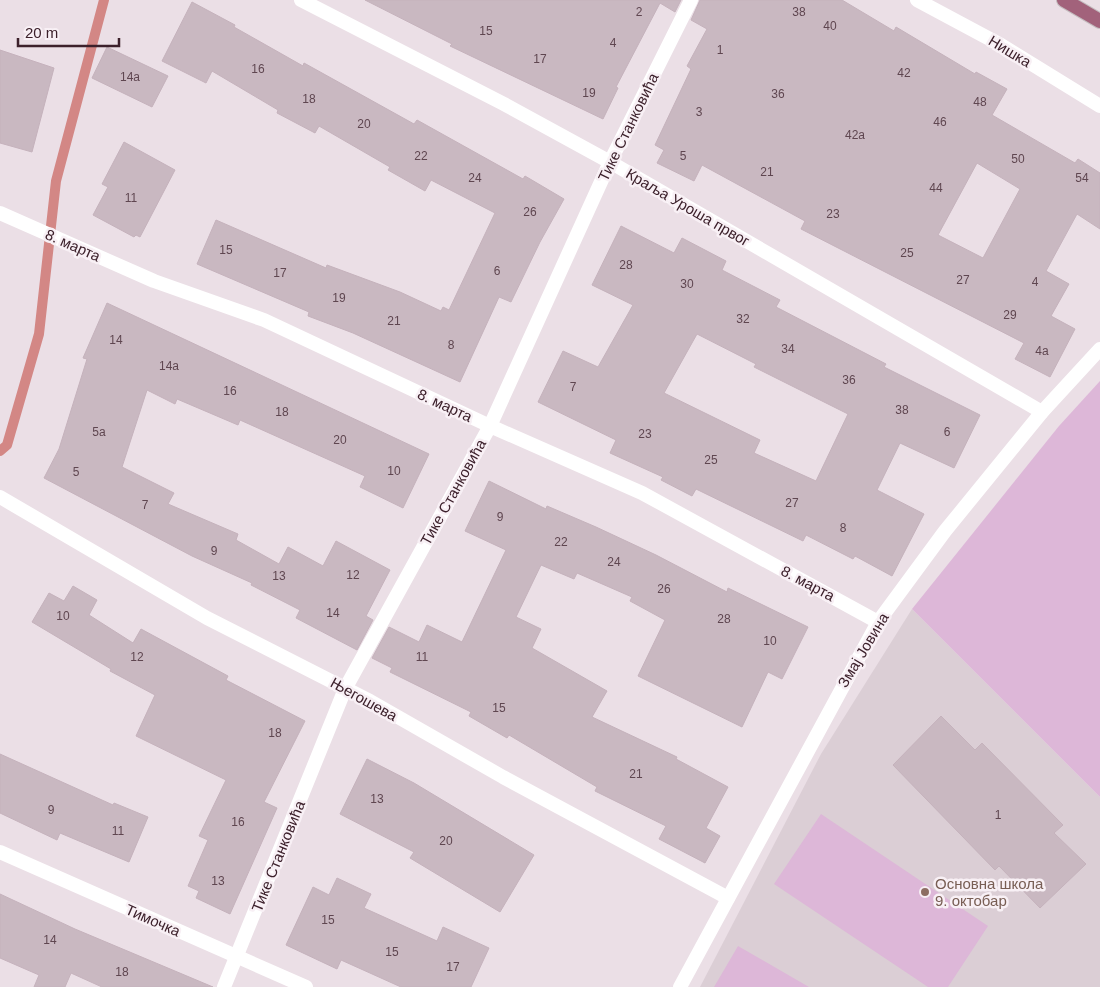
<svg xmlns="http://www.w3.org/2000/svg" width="1100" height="987" viewBox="0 0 1100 987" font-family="Arial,sans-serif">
<rect width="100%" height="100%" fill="#ebdfe6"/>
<path fill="#dbced5" d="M912 609 1100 797V987H700L821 754Z"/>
<g fill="#ddb7d8">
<path d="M1100 381V797L912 609 1059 426Z"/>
<path d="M821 814 988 926 948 987H928L774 884Z"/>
<path d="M738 946 809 987H714Z"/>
</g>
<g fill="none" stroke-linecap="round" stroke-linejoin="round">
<path stroke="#d38785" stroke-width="10" d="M0 451 7 445 39 334 56 181 104 0"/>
</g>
<g fill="#c9b8c1" stroke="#c5b2bc" fill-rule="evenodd">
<path d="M365 0H681L675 12 660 3 616 87 618 88 603 119 450 46 452 44Z"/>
<path d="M700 0H842L894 31 896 27 975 74 976 72 1007 89 992 115 1075 163 1078 159 1100 173V229L1077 214 1046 271 1069 284 1051 316 1075 329 1050 377 1015 359 1024 343 801 229 805 221 702 165 694 181 657 163 664 150 655 145 691 69 687 66 707 29 691 20ZM977 163 1020 189 983 258 938 235Z"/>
<path d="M192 2 235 25 234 27 303 66 304 63 414 124 417 120 523 179 525 176 564 199 540 242 511 302 499 297 460 382 353 333 308 316 309 312 197 264 216 220 326 268 327 265 400 292 441 311 443 307 449 310 495 213 431 180 425 191 388 170 390 167 319 126 315 133 277 113 278 110 212 71 206 83 162 61Z"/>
<path d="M107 47 168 76 152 107 92 78Z"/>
<path d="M0 50 54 68 32 152 0 143Z"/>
<path d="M124 142 175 170 140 237 136 235 134 237 93 215 108 187 102 184Z"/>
<path d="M621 226 674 253 682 238 726 261 722 270 780 300 776 307 886 364 884 367 980 415 954 468 900 443 877 490 924 514 892 576 855 556 853 559 806 535 803 541 696 489 692 496 661 480 663 477 610 453 616 440 538 402 563 351 598 367 633 305 592 285ZM697 334 756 364 754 367 848 414 816 481 754 453 760 440 664 393Z"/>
<path d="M107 303 429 454 403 508 360 487 365 476 240 420 238 425 177 399 175 404 147 390 122 467 174 493 168 504 238 534 236 540 279 564 288 547 323 566 336 541 390 570 366 616 373 620 357 650 296 618 300 610 251 585 252 583 192 556 44 478 59 449 87 359 83 358Z"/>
<path d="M489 481 546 509 547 506 596 527 656 555 727 592 728 588 808 627 782 679 768 672 742 727 638 676 665 620 630 601 632 597 577 573 574 579 541 565 516 617 541 629 532 648 607 691 592 717 677 757 676 759 728 787 706 828 720 836 705 863 659 839 666 826 595 791 597 787 509 735 507 738 469 716 471 712 390 672 392 668 372 658 389 627 419 642 427 625 462 642 506 550 465 531Z"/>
<path d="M73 586 97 600 89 615 133 643 141 629 228 676 226 680 305 721 264 802 277 808 230 914 196 898 199 891 188 886 208 840 199 836 226 780 136 736 155 695 110 671 111 669 32 622 49 593 64 601Z"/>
<path d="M941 716 975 750 982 743 1063 825 1054 833 1086 864 1040 908 999 866 995 870 893 765Z"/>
<path d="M0 754 113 805 114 803 148 817 129 862 60 833 57 840 0 813Z"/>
<path d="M367 759 414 783 534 855 500 912 410 858 414 852 340 814Z"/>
<path d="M337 878 371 894 364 908 437 941 443 927 489 948 471 987H401L341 960 337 969 286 945 313 887 329 895Z"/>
<path d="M0 894 75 929 213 987H102L71 973 65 987H34L39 975 0 958Z"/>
</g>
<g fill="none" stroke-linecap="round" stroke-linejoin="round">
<defs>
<path id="primary" d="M1064 0 1100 21"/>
</defs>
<use href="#primary" stroke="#c4bcbf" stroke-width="16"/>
<g stroke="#fff" stroke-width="14">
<path d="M301 0 504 104 610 162 1042 412"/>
<path d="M917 0 1001 45 1100 106"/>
<path d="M0 213 154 281 264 320 490 426 642 493 878 622"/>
<path d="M0 497 207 618 370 701 503 777 728 898"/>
<path d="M0 852 306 987"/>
<path d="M224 987 345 689 490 426 610 162 691 0"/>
<path d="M680 987 878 622 945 531 1042 412 1100 349"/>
</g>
<use href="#primary" stroke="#a2627b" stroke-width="14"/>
</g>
<circle fill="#8d6e63" stroke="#f8f0f5" stroke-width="2" cx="925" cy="892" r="5"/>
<g text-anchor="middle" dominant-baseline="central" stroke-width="5" stroke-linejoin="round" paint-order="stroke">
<g font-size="12" fill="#5f4650">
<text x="639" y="12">2</text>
<text x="799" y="12">38</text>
<text x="830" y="26">40</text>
<text x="486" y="31">15</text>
<text x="613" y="43">4</text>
<text x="720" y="50">1</text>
<text x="540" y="59">17</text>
<text x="258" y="69">16</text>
<text x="904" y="73">42</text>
<text x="130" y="77">14a</text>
<text x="589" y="93">19</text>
<text x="778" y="94">36</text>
<text x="309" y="99">18</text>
<text x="980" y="102">48</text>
<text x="699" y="112">3</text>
<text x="940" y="122">46</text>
<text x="364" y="124">20</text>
<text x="855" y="135">42a</text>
<text x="421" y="156">22</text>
<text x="683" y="156">5</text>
<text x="1018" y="159">50</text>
<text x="767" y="172">21</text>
<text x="475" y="178">24</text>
<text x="1082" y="178">54</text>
<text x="936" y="188">44</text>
<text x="131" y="198">11</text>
<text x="530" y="212">26</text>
<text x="833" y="214">23</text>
<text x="226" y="250">15</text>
<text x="907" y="253">25</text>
<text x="626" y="265">28</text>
<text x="497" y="271">6</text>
<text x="280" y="273">17</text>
<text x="963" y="280">27</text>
<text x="1035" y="282">4</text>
<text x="687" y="284">30</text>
<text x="339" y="298">19</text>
<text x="1010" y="315">29</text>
<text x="743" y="319">32</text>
<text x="394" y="321">21</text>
<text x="116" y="340">14</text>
<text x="451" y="345">8</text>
<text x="788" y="349">34</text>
<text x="1042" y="351">4a</text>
<text x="169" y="366">14a</text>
<text x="849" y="380">36</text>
<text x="573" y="387">7</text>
<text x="230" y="391">16</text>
<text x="902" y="410">38</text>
<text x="282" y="412">18</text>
<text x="99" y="432">5a</text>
<text x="947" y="432">6</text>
<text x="645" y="434">23</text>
<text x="340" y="440">20</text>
<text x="711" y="460">25</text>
<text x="394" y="471">10</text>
<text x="76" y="472">5</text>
<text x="792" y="503">27</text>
<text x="145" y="505">7</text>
<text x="500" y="517">9</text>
<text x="843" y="528">8</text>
<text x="561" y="542">22</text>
<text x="214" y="551">9</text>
<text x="614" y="562">24</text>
<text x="353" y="575">12</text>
<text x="279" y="576">13</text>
<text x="664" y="589">26</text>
<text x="333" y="613">14</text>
<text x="63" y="616">10</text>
<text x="724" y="619">28</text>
<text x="770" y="641">10</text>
<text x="137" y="657">12</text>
<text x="422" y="657">11</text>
<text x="499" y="708">15</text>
<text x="275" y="733">18</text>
<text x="636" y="774">21</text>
<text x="377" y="799">13</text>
<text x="51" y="810">9</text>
<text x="998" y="815">1</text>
<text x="238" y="822">16</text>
<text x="118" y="831">11</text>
<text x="446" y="841">20</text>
<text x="218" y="881">13</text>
<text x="328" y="920">15</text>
<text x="50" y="940">14</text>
<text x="392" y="952">15</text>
<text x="453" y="967">17</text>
<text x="122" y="972">18</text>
</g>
<g font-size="15" fill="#3c202b" stroke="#f8f0f5">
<text transform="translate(1010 51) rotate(31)">Нишка</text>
<text transform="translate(628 127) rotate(-64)">Тике Станковића</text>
<text transform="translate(688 207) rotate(30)">Краља Уроша првог</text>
<text transform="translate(73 245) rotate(24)">8. марта</text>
<text transform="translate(445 405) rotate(25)">8. марта</text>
<text transform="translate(453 492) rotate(-61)">Тике Станковића</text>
<text transform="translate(808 583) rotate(28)">8. марта</text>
<text transform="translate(863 650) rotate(-59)">Змај Јовина</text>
<text transform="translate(364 699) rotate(29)">Његошева</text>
<text transform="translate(278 856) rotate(-68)">Тике Станковића</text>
<text transform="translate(153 920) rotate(24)">Тимочка</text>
</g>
<g font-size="15" fill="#785e54" stroke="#f8f0f5" text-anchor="start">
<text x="935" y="883">Основна школа<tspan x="935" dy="17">9. октобар</tspan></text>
</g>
</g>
<path d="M18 38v8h101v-8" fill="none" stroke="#3c202b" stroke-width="2.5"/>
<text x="25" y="38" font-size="15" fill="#3c202b" stroke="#f8f0f5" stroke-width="4" paint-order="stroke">20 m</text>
</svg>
